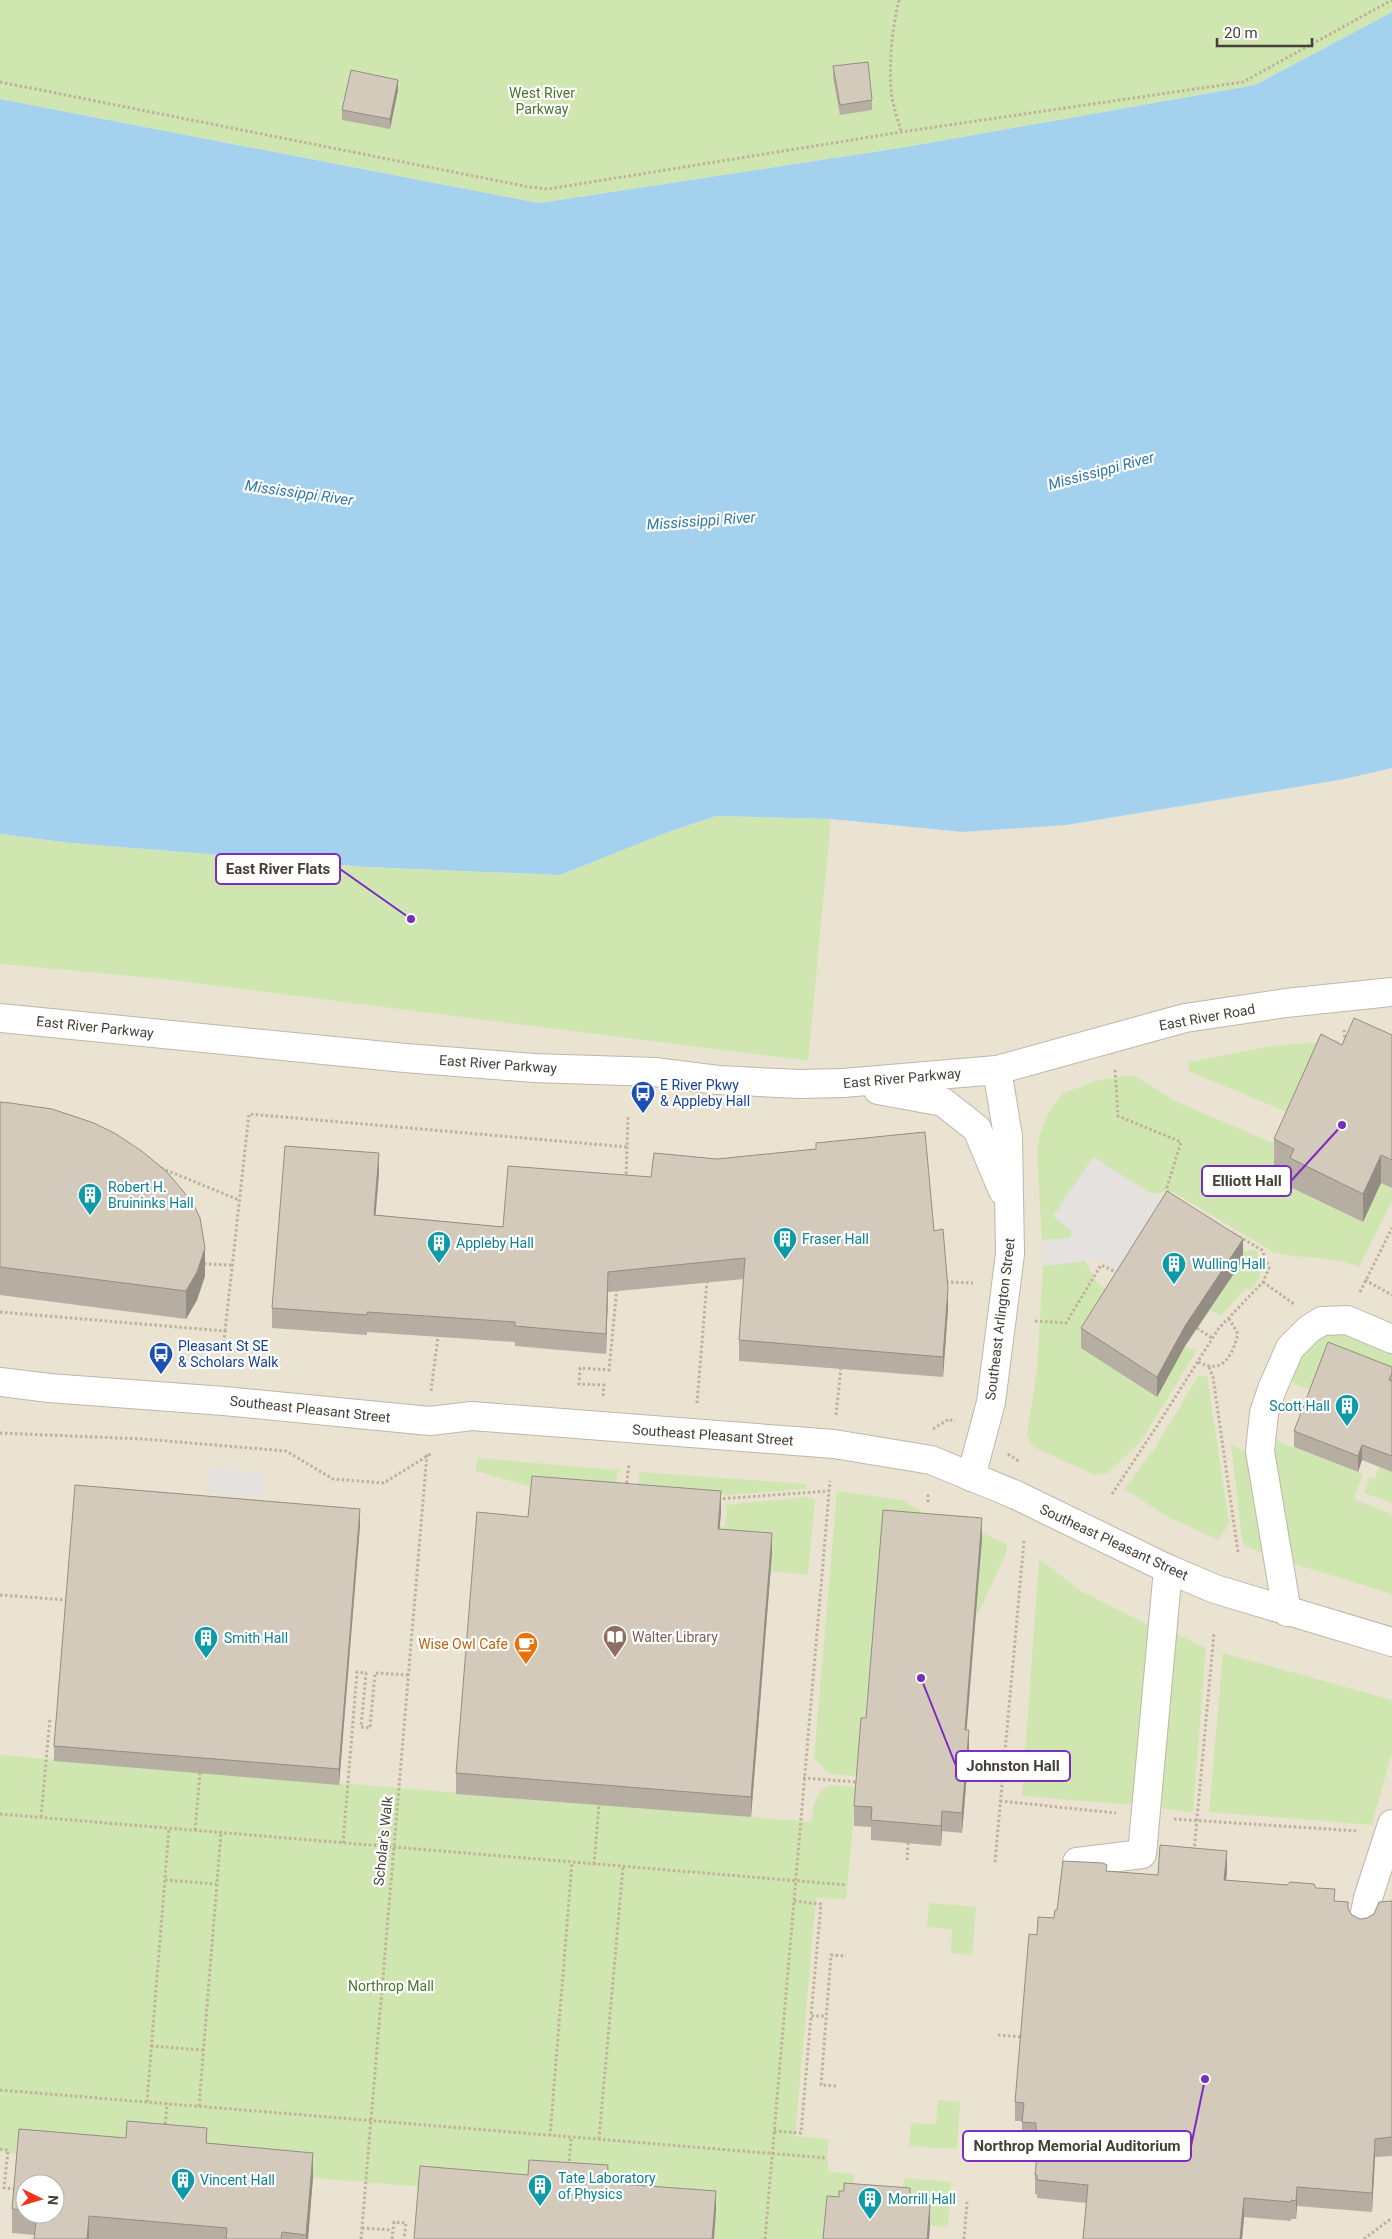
<svg xmlns="http://www.w3.org/2000/svg" width="1392" height="2239" viewBox="0 0 1392 2239" font-family="Roboto,sans-serif">
<rect width="100%" height="100%" fill="#f3efe6"/>
<path fill="#ebe3d1" fill-rule="evenodd" d="M1392 768V2239H0V964L162 979 807 1061 831 819 962 832 1067 825 1345 779ZM25 2184H55V2214H25Z"/>
<g fill="#cfe6b0">
<path d="M0 0H1392V12L1255 85 900 148 539 203 0 99Z"/>
<path d="M716 816 831 819 808 1061 162 979 0 964V834L71 843 367 867 560 875 671 831Z"/>
<path d="M1338 1040 1337 1055 1297 1116 1188 1071 1189 1062 1272 1046Z"/>
<path d="M1133 1075 1175 1101 1282 1147 1294 1177 1290 1187 1363 1222 1381 1183 1392 1188V1201L1359 1267C1330 1255 1302 1260 1273 1252L1173 1192 1150 1193 1093 1157 1071 1231V1238L1042 1240 1037 1151 1040 1133 1048 1113 1063 1093 1096 1081Z"/>
<path d="M1171 1205 1245 1251 1255 1250C1267 1267 1262 1275 1251 1290L1246 1288 1220 1316 1210 1310 1243 1259Z"/>
<path d="M1085 1261 1098 1284 1114 1294 1156 1397 1185 1346 1196 1352 1141 1441 1108 1473 1094 1475 1036 1448 1030 1444 1027 1434 1037 1370 1043 1266Z"/>
<path d="M1343 1332 1392 1351V1383L1315 1392 1294 1384 1292 1380C1293 1365 1309 1341 1322 1334 1327 1332 1337 1333 1343 1332Z"/>
<path d="M1198 1376H1207L1229 1523 1219 1540 1170 1518 1124 1489 1155 1448Z"/>
<path d="M1277 1441 1363 1474 1354 1499 1392 1514V1594L1291 1563 1275 1458Z"/>
<path d="M1231 1444 1248 1453 1263 1553 1245 1546 1242 1540Z"/>
<path d="M477 1458 618 1470 615 1493 535 1488 476 1471Z"/>
<path d="M1379 1467 1392 1472V1503L1364 1493 1370 1477 1375 1479Z"/>
<path d="M640 1472 806 1484V1489L728 1495 638 1484Z"/>
<path d="M837 1491 901 1500 921 1511 919 1533 858 1776 829 1774 814 1758Z"/>
<path d="M804 1497 815 1499 808 1575 770 1571 718 1549 720 1526 725 1527 727 1505Z"/>
<path d="M946 1517 1007 1544 1006 1553 976 1618 982 1539Z"/>
<path d="M1039 1559 1081 1591 1152 1627 1136 1805 1022 1796Z"/>
<path d="M1171 1632 1206 1648 1193 1812 1156 1808Z"/>
<path d="M1223 1653 1392 1700V1752L1372 1825 1209 1812Z"/>
<path d="M0 1755 811 1822C814 1805 814 1795 829 1785L857 1787 846 1899 816 1898 795 2136 829 2139 827 2158 829 2172 854 2174 853 2190 825 2239H714L716 2211 0 2152Z"/>
<path d="M929 1903 976 1907 972 1955 951 1953 952 1929 927 1927Z"/>
<path d="M938 2100 960 2102 957 2149 909 2146 911 2123 936 2124Z"/>
<path d="M904 2178 951 2182 948 2227 913 2224 902 2195Z"/>
</g>
<g fill="#e4e1de">
<path d="M1093 1157 1163 1202 1120 1272 1095 1258 1085 1261 1043 1266 1042 1240 1071 1238V1231L1053 1216Z"/>
<path d="M210 1468 265 1472 263 1497 208 1492Z"/>
</g>
<path fill="#a4d2ee" d="M1392 12V768L1345 779 1067 825 962 832 831 819 716 816 671 831 560 875 367 867 71 843 0 834V99L539 203 900 148 1255 85Z"/>
<g fill="none" stroke-linecap="round" stroke-linejoin="round">
<defs>
<g id="minor">
<path d="M0 1018 405 1058 534 1068 655 1072 718 1080 799 1084 843 1083 997 1070 1185 1018 1286 1003 1392 992"/>
<path d="M878 1090 943 1102 977 1129 1003 1191"/>
<path d="M0 1382 49 1388 224 1401 430 1421 472 1416 834 1444 931 1460 1016 1495 1168 1569 1215 1589 1392 1642"/>
<path d="M971 1477 991 1402 1010 1254 1008 1136 997 1070"/>
<path d="M1287 1612 1260 1451 1264 1413 1272 1389 1290 1348 1309 1329 1322 1321 1347 1320 1392 1339"/>
<path d="M1077 1862 1142 1854 1168 1569"/>
<path d="M1363 1922 1368 1898 1392 1824"/>
</g>
</defs>
<use href="#minor" stroke="#beb6a9" stroke-width="30"/>
<g stroke="#bfb19b" stroke-width="3" stroke-dasharray="2.5 2.5" stroke-linecap="butt">
<path d="M899 0C892 29 889 60 891 90 892 104 898 119 901 132"/>
<path d="M0 82 529 187 548 189 901 132 1243 82 1392 0"/>
<path d="M1344 1030 1345 1042"/>
<path d="M1115 1070 1118 1116 1181 1142 1167 1187 1168 1195"/>
<path d="M161 1168 239 1200"/>
<path d="M626 1179 627 1147"/>
<path d="M204 1264 232 1265"/>
<path d="M1365 1280 1392 1295"/>
<path d="M946 1282 973 1283"/>
<path d="M1263 1282 1294 1304"/>
<path d="M1360 1292 1392 1228"/>
<path d="M0 1312 225 1331 221 1370"/>
<path d="M1035 1321 1066 1323 1101 1265 1118 1273"/>
<path d="M1197 1328 1212 1338"/>
<path d="M225 1331 249 1114 627 1147 628 1117"/>
<path d="M1198 1362C1223 1375 1232 1356 1238 1334L1228 1317"/>
<path d="M1209 1367 1213 1377 1238 1552"/>
<path d="M431 1391 438 1337"/>
<path d="M603 1396 604 1385 579 1384 580 1368 609 1370 617 1287"/>
<path d="M697 1403 707 1281"/>
<path d="M836 1415 841 1368"/>
<path d="M933 1429 949 1419 955 1422"/>
<path d="M0 1433 143 1439 286 1451 333 1479 384 1483 432 1453"/>
<path d="M1008 1454 1020 1462"/>
<path d="M626 1488 629 1464"/>
<path d="M1112 1494 1157 1426 1219 1328 1263 1282 1269 1268 1262 1250 1231 1232"/>
<path d="M718 1499 829 1491"/>
<path d="M928 1502V1492"/>
<path d="M0 1595 67 1600"/>
<path d="M803 1778 857 1782"/>
<path d="M1000 1801 1116 1813"/>
<path d="M0 1814 847 1885"/>
<path d="M41 1817 50 1718"/>
<path d="M1174 1819 1358 1831"/>
<path d="M195 1830 200 1773"/>
<path d="M343 1843 357 1672 366 1673 361 1727 370 1728 375 1673 409 1675"/>
<path d="M1194 1851 1214 1633"/>
<path d="M907 1860 908 1843"/>
<path d="M995 1862 1024 1541"/>
<path d="M594 1864 599 1805"/>
<path d="M165 1880 216 1884"/>
<path d="M794 1901 821 1904 811 2016H826"/>
<path d="M998 2035 1022 2037"/>
<path d="M151 2046 203 2050"/>
<path d="M836 2086 821 2085 831 1955 846 1956"/>
<path d="M0 2090 827 2158"/>
<path d="M147 2102 169 1828"/>
<path d="M199 2106 221 1833"/>
<path d="M165 2129 167 2103"/>
<path d="M774 2131 801 2133 811 2016"/>
<path d="M550 2136 572 1862"/>
<path d="M599 2139 623 1867"/>
<path d="M0 2149 8 2150 4 2188 16 2189"/>
<path d="M569 2166 571 2137"/>
<path d="M362 2228 392 2230"/>
<path d="M361 2239 427 1454"/>
<path d="M392 2239 394 2222 406 2223 404 2239"/>
<path d="M765 2239 830 1481"/>
<path d="M964 2239 967 2202"/>
<path d="M1364 2239 1392 2218"/>
</g>
<use href="#minor" stroke="#fff" stroke-width="28"/>
</g>
<g fill="#b6aea2" fill-rule="evenodd">
<path d="M833 66 872 100V110L840 115 833 77Z"/>
<path d="M398 90 390 129 342 120V110Z"/>
<path d="M1392 1035V1188L1381 1183 1363 1222 1290 1187V1175L1274 1167V1139L1342 1045Z"/>
<path d="M0 1102 205 1276 197 1300 186 1319 0 1295Z"/>
<path d="M379 1173 375 1215 503 1227 934 1231 948 1309 943 1377 739 1361V1340L744 1279 608 1292 606 1354 515 1346V1342L367 1332V1335L272 1328V1308Z"/>
<path d="M1243 1260 1185 1346 1157 1397 1081 1348V1328Z"/>
<path d="M1392 1367V1472L1362 1460 1358 1472 1294 1447V1431Z"/>
<path d="M721 1512 719 1529 772 1553 751 1817 456 1794V1773L528 1517Z"/>
<path d="M360 1525 339 1785 54 1761V1746Z"/>
<path d="M982 1539 966 1730 969 1750 962 1833 942 1831 941 1846 871 1840V1827L854 1826V1806L866 1718Z"/>
<path d="M1227 1870 1226 1880 1316 1888 1335 1901 1348 1909 1352 1915 1360 1919 1367 1918 1392 1901V2156L1375 2157 1372 2212 1297 2206 1296 2219H1291V2221L1244 2217 1242 2239H1083L1086 2203 1037 2198V2194H1035V2175L1038 2150H1036V2142L1022 2140V2121H1015V2102L1037 1935 1054 1918 1057 1910 1107 1871 1158 1875Z"/>
<path d="M127 2121 207 2128V2143L313 2153V2177L308 2239H34L35 2235 12 2233V2209L19 2129 126 2138ZM25 2184H55V2214H25Z"/>
</g>
<g fill="#948d84">
<path d="M398 80V90L390 129V119Z"/>
<path d="M379 1153V1173L374 1235V1215Z"/>
<path d="M1381 1155V1183L1363 1222V1194Z"/>
<path d="M1243 1239V1260L1185 1346 1157 1397V1377L1185 1326Z"/>
<path d="M205 1248V1276L197 1300 186 1319V1291Z"/>
<path d="M608 1272V1292L606 1354V1334Z"/>
<path d="M948 1288V1309L943 1377V1357Z"/>
<path d="M1362 1445V1460L1358 1472V1456Z"/>
<path d="M721 1491V1512L718 1549V1529Z"/>
<path d="M360 1509V1525L339 1785V1769Z"/>
<path d="M982 1518V1539L965 1750V1730Z"/>
<path d="M772 1533V1553L751 1817V1797Z"/>
<path d="M969 1730V1750L962 1833V1813Z"/>
<path d="M942 1811V1831L941 1846V1826Z"/>
<path d="M1227 1851V1870L1224 1899V1880Z"/>
<path d="M1375 2139V2157L1372 2212V2193Z"/>
<path d="M313 2153V2177L308 2239H306Z"/>
<path d="M1297 2187V2206L1296 2219V2201Z"/>
<path d="M716 2191V2211L714 2239H712Z"/>
<path d="M1244 2198V2217L1242 2239H1240Z"/>
<path d="M930 2205V2226L929 2239H927Z"/>
<path d="M89 2216V2239H87Z"/>
</g>
<g fill="#d4cabc" stroke="#948d84">
<path d="M868 62 872 100 840 105 833 66Z"/>
<path d="M351 70 398 80 390 119 342 110Z"/>
<path d="M1354 1018 1392 1035V1160L1381 1155 1363 1194 1290 1158 1294 1149 1274 1139 1321 1034 1342 1045Z"/>
<path d="M0 1102 10 1103 52 1109 94 1123 116 1134 143 1152 167 1172 193 1203 200 1218 205 1248 197 1272 186 1291 0 1267Z"/>
<path d="M925 1132 934 1231 943 1229 948 1288 943 1357 739 1340 745 1258 608 1272 606 1334 515 1326V1322L367 1312V1315L272 1308 285 1146 379 1153 374 1215 503 1227 508 1166 651 1177 654 1153 717 1159 816 1149V1143Z"/>
<path d="M1167 1191 1243 1239 1185 1326 1157 1377 1081 1328Z"/>
<path d="M1328 1342 1392 1367V1373L1389 1380 1392 1381V1456L1362 1445 1358 1456 1294 1431Z"/>
<path d="M532 1476 721 1491 718 1529 772 1533 751 1797 456 1773 477 1512 528 1517Z"/>
<path d="M75 1485 360 1509 339 1769 54 1746Z"/>
<path d="M883 1510 982 1518 965 1730H969L962 1813 942 1811 941 1826 871 1820 872 1807 854 1806 861 1718H866Z"/>
<path d="M1160 1845 1227 1851 1224 1880 1287 1885 1290 1882 1314 1884 1316 1888 1335 1889 1334 1901 1348 1902V1909L1352 1915 1360 1919 1367 1918 1374 1914 1379 1902 1392 1901V2137L1375 2139 1372 2193 1297 2187 1296 2201 1291 2200V2202L1244 2198 1240 2239H1083L1088 2185 1037 2180V2175H1035L1039 2132H1036V2123L1022 2122 1024 2103 1015 2102 1029 1934 1037 1935 1038 1917 1054 1918 1055 1910H1057L1063 1861 1103 1863 1107 1865 1106 1871 1158 1875Z"/>
<path d="M127 2121 207 2128 206 2143 313 2153 306 2235 282 2232 281 2239H226L227 2228 89 2216 87 2239H34L37 2214H55V2184H25V2210L12 2209 19 2129 126 2138Z"/>
<path d="M529 2160 608 2165 607 2183 716 2191 712 2239H414L420 2166 528 2175Z"/>
<path d="M844 2183 910 2188V2196H913V2204L930 2205 927 2239H823L827 2196 839 2197V2191H844Z"/>
</g>
<defs>
<symbol id="bus-pin" viewBox="-11 -11 22 30"><path d="M0 17L-7.5 6A9.5 9.5 0 1 1 7.5 6Z" fill="#1a4fb4" stroke="#fff"/><path d="M-5-6H5V4H4V6H2V4H-2V6H-4V4H-5ZM-3.5-4V0h7V-4ZM-3.5 1.2v1.5H-2V1.2ZM2 1.2v1.5H3.5V1.2Z" fill="#fff"/></symbol>
<symbol id="building-pin" viewBox="-11 -11 22 30"><path d="M0 17L-7.5 6A9.5 9.5 0 1 1 7.5 6Z" fill="#0f9aa8" stroke="#fff"/><path d="M-4-6H4V6H1V3H-1V6H-4ZM-2.5-4.3h1.7v1.8h-1.7ZM.8-4.3h1.7v1.8H.8ZM-2.5-1h1.7V.8h-1.7ZM.8-1h1.7V.8H.8Z" fill="#fff"/></symbol>
<symbol id="library-pin" viewBox="-11 -11 22 30"><path d="M0 17L-7.5 6A9.5 9.5 0 1 1 7.5 6Z" fill="#8d6e63" stroke="#fff"/><path d="M-6-4Q-3-5.5-.7-3.5V5Q-3 3-6 4ZM6-4Q3-5.5 .7-3.5V5Q3 3 6 4Z" fill="#fff"/></symbol>
<symbol id="cafe-pin" viewBox="-11 -11 22 30"><path d="M0 17L-7.5 6A9.5 9.5 0 1 1 7.5 6Z" fill="#e8710a" stroke="#fff"/><path d="M-5.5-4.5H6V0H3Q3 3.5 0 3.5H-2.5Q-5.5 3.5-5.5 0ZM3-3.2v2h1.7v-2ZM-6 4.5H4V6H-6Z" fill="#fff"/></symbol>
</defs>
<g fill-rule="evenodd">
<use href="#bus-pin" x="629" y="1079" width="28" height="38"/>
<use href="#building-pin" x="76" y="1181" width="28" height="38"/>
<use href="#building-pin" x="771" y="1225" width="28" height="38"/>
<use href="#building-pin" x="425" y="1229" width="28" height="38"/>
<use href="#building-pin" x="1160" y="1250" width="28" height="38"/>
<use href="#bus-pin" x="147" y="1340" width="28" height="38"/>
<use href="#building-pin" x="1333" y="1392" width="28" height="38"/>
<use href="#library-pin" x="601" y="1623" width="28" height="38"/>
<use href="#building-pin" x="192" y="1624" width="28" height="38"/>
<use href="#cafe-pin" x="512" y="1630" width="28" height="38"/>
<use href="#building-pin" x="169" y="2166" width="28" height="38"/>
<use href="#building-pin" x="526" y="2172" width="28" height="38"/>
<use href="#building-pin" x="856" y="2185" width="28" height="38"/>
</g>
<g text-anchor="middle" dominant-baseline="central" stroke-width="4.5" stroke-linejoin="round" paint-order="stroke">
<g font-size="14" fill="#49752b" stroke="#fff">
<text x="542" y="93">West River<tspan x="542" dy="16">Parkway</tspan></text>
<text x="391" y="1986">Northrop Mall</text>
</g>
<g font-size="14" fill="#453f36" stroke="#fff">
<text transform="translate(1207 1017) rotate(-10)">East River Road</text>
<text transform="translate(95 1027) rotate(6)">East River Parkway</text>
<text transform="translate(498 1064) rotate(4)">East River Parkway</text>
<text transform="translate(902 1078) rotate(-5)">East River Parkway</text>
<text transform="translate(1000 1319) rotate(-83)">Southeast Arlington Street</text>
<text transform="translate(310 1409) rotate(6)">Southeast Pleasant Street</text>
<text transform="translate(713 1435) rotate(4)">Southeast Pleasant Street</text>
<text transform="translate(1114 1542) rotate(25)">Southeast Pleasant Street</text>
<text transform="translate(383 1841) rotate(-84)">Scholar's Walk</text>
</g>
<g font-size="14" fill="#164399" stroke="#fff" text-anchor="start">
<text x="660" y="1085">E River Pkwy<tspan x="660" dy="16">&amp; Appleby Hall</tspan></text>
<text x="178" y="1346">Pleasant St SE<tspan x="178" dy="16">&amp; Scholars Walk</tspan></text>
</g>
<g font-size="14" fill="#0d838f" stroke="#fff" text-anchor="start">
<text x="108" y="1187">Robert H.<tspan x="108" dy="16">Bruininks Hall</tspan></text>
<text x="802" y="1239">Fraser Hall</text>
<text x="456" y="1243">Appleby Hall</text>
<text x="1192" y="1264">Wulling Hall</text>
<text x="1330" y="1406" text-anchor="end">Scott Hall</text>
<text x="224" y="1638">Smith Hall</text>
<text x="558" y="2178">Tate Laboratory<tspan x="558" dy="16">of Physics</tspan></text>
<text x="200" y="2180">Vincent Hall</text>
<text x="888" y="2199">Morrill Hall</text>
</g>
<g font-size="14" fill="#785e54" stroke="#fff" text-anchor="start">
<text x="632" y="1637">Walter Library</text>
</g>
<g font-size="14" fill="#c56008" stroke="#fff" text-anchor="end">
<text x="508" y="1644">Wise Owl Cafe</text>
</g>
<g font-size="15" font-style="italic" fill="#3079a6" stroke="#fff">
<text transform="translate(1101 471) rotate(-15)">Mississippi River</text>
<text transform="translate(299 493) rotate(8)">Mississippi River</text>
<text transform="translate(701 521) rotate(-4)">Mississippi River</text>
</g>
</g>
<path fill="none" stroke="#7b2cbf" stroke-width="2" d="M411 919L340 869M1342 1125L1291 1181M921 1678L956 1766M1205 2079L1191 2146"/>
<g fill="#7b2cbf" stroke="#fff" stroke-width="2">
<circle cx="411" cy="919" r="5"/>
<circle cx="1342" cy="1125" r="5"/>
<circle cx="921" cy="1678" r="5"/>
<circle cx="1205" cy="2079" r="5"/>
</g>
<g fill="#fff" stroke="#7b2cbf" stroke-width="2">
<rect x="216" y="854" width="124" height="30" rx="5"/>
<rect x="1202" y="1166" width="89" height="30" rx="5"/>
<rect x="956" y="1751" width="114" height="30" rx="5"/>
<rect x="963" y="2131" width="228" height="30" rx="5"/>
</g>
<g font-size="15" text-anchor="middle" font-weight="bold" fill="#453f36">
<text x="278" y="874">East River Flats</text>
<text x="1247" y="1186">Elliott Hall</text>
<text x="1013" y="1771">Johnston Hall</text>
<text x="1077" y="2151">Northrop Memorial Auditorium</text>
</g>
<g transform="translate(40 2199) rotate(95)"><circle r="24" fill="#ffffff" stroke="#b5b2af"/>
<path d="M0-4L9 19L0 12L-9 19Z" fill="#f4351c"/>
<text y="-8" font-size="14" font-weight="bold" text-anchor="middle" fill="#453f36">N</text>
</g>
<path d="M1217 38v8h95v-8" fill="none" stroke="#453f36" stroke-width="2.5"/>
<text x="1224" y="38" font-size="15" fill="#453f36" stroke="#ffffff" stroke-width="4" paint-order="stroke">20 m</text>
</svg>
